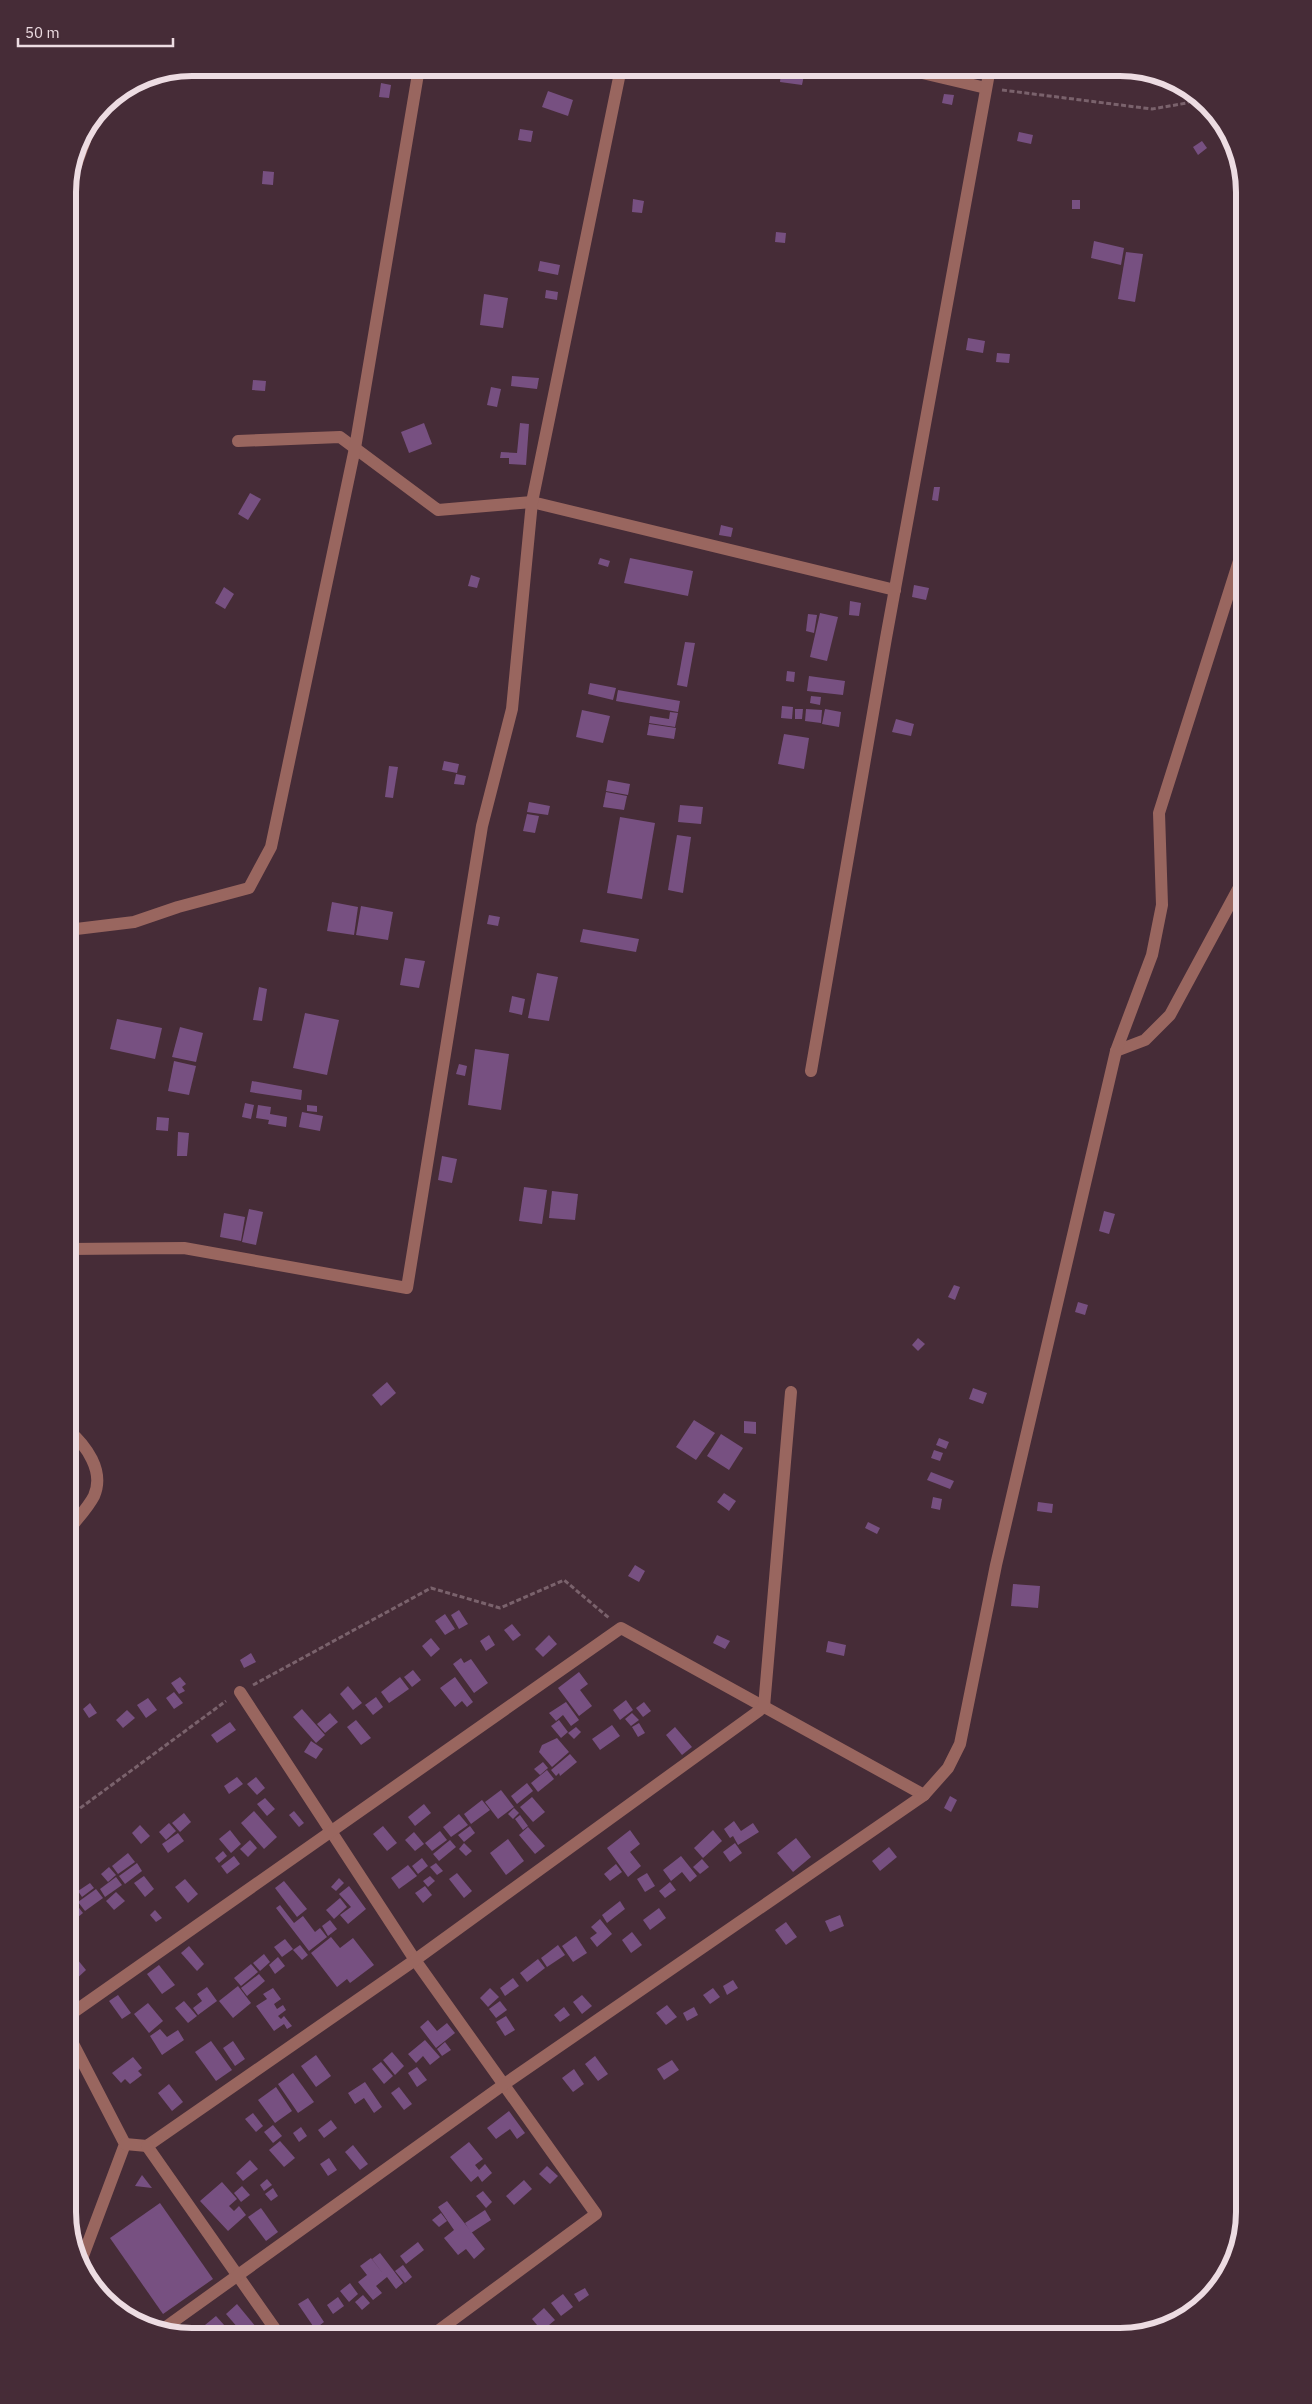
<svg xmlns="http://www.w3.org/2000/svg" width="1312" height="2404" viewBox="0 0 1312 2404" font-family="'IBM Plex Sans',sans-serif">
<rect width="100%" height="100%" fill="#462c37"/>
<g fill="#775081">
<path d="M781 72 804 75 802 85 780 82Z"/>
<path d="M381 83 391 85 389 98 379 97Z"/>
<path d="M548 91 573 100 568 116 542 107Z"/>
<path d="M944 94 954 95 952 105 942 103Z"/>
<path d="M520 129 533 131 531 142 518 140Z"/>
<path d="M1019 132 1033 135 1031 144 1017 141Z"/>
<path d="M1202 141 1207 148 1198 155 1193 147Z"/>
<path d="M263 171 274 172 273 185 262 184Z"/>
<path d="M633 199 644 201 642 213 632 212Z"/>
<rect x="1072" y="200" width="8" height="9"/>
<path d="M776 232 786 233 785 243 775 242Z"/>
<path d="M1094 241 1124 248 1121 265 1091 258Z"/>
<path d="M1126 252 1143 254 1135 302 1118 299Z"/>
<path d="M540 261 560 265 558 275 538 271Z"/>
<path d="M546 290 558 292 557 300 545 298Z"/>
<path d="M484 294 508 298 503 328 480 325Z"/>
<path d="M968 338 985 341 983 353 966 350Z"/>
<path d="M997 353 1010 354 1009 363 996 362Z"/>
<path d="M512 376 539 378 537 389 511 386Z"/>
<path d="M253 380 266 381 265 391 252 390Z"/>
<path d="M491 387 501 389 497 407 487 405Z"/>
<path d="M424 423 432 444 409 453 401 432Z"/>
<path d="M520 423 529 424 526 465 509 464V458H500L501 452 517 453Z"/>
<path d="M934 487H940L938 501 932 500Z"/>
<path d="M250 493 261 499 248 520 238 514Z"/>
<path d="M721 525 733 528 731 537 719 535Z"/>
<path d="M600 558 610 561 608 567 598 564Z"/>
<path d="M630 558 693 571 688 596 624 583Z"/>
<path d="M471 575 480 578 477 588 468 586Z"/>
<path d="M914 585 929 588 926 600 912 597Z"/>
<path d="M224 587 234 594 225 609 215 603Z"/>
<path d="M850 601 861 603 859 616 849 615Z"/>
<path d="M820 613 838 617 827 661 810 657Z"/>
<path d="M808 614 817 615 814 633 806 631Z"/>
<path d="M685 642 695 643 687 687 677 685Z"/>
<path d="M787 671 795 672 794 682 786 681Z"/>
<path d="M809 676 845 681 843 695 807 691Z"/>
<path d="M590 683 616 688 613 700 588 694Z"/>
<path d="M618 690 680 701 678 712 616 701Z"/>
<path d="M811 696 821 697 820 705 810 703Z"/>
<path d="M782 706 793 707 792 719 781 718Z"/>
<path d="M795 709H803L802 719H795Z"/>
<path d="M806 709 822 710 821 723 805 721Z"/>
<path d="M825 709 841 712 839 727 822 724Z"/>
<path d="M582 710 610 716 603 743 576 737Z"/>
<path d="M670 712 678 713 675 727 649 723 650 716 669 719Z"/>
<path d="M896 719 914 724 911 736 892 732Z"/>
<path d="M649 724 676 728 674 739 647 735Z"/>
<path d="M784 734 809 738 804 769 778 764Z"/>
<path d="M444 761 459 764 457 773 442 770Z"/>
<path d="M389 766 398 767 393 798 385 797Z"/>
<path d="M456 774 466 776 464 785 454 784Z"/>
<path d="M608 780 630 784 628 795 606 791Z"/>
<path d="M606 792 627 796 624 810 603 807Z"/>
<path d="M529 802 550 806 548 815 527 812Z"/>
<path d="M680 805 703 807 701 824 678 822Z"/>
<path d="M527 814 539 816 535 833 523 831Z"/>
<path d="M620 817 655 823 642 899 607 893Z"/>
<path d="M677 835 691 837 683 893 668 890Z"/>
<path d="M332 902 358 907 354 935 327 931Z"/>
<path d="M361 906 393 912 388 940 356 935Z"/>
<path d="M489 915 500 917 498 926 487 924Z"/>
<path d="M583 929 639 939 636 952 580 942Z"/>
<path d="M405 958 425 961 419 988 400 985Z"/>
<path d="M537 973 558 977 549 1021 528 1018Z"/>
<path d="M259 987 267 989 262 1021 253 1020Z"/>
<path d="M512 996 525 999 522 1015 509 1012Z"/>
<path d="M305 1013 339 1020 327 1075 293 1068Z"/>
<path d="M117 1019 162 1028 155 1059 110 1049Z"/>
<path d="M180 1027 203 1033 196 1062 172 1057Z"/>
<path d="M475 1049 509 1054 501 1110 468 1105Z"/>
<path d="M174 1061 196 1066 189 1095 168 1091Z"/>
<path d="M459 1064 467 1066 465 1076 456 1074Z"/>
<path d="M252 1081 302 1090 301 1100 250 1092Z"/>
<path d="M245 1103 254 1105 251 1119 242 1117Z"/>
<path d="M258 1105 271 1107 270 1114 287 1117 286 1127 268 1124 269 1120 256 1118Z"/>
<path d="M307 1105 317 1106V1112L307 1111Z"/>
<path d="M302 1112 323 1116 320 1131 299 1127Z"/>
<path d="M157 1117 169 1118 168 1131 156 1130Z"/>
<path d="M178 1132 189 1133 187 1156H177Z"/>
<path d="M68 1147 75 1148 74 1157H68Z"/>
<path d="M442 1156 457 1159 452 1183 438 1180Z"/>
<path d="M68 1161H73L72 1173 68 1172Z"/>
<path d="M524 1187 547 1190 542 1224 519 1221Z"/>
<path d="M552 1191 578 1194 575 1220 549 1218Z"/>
<path d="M249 1209 263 1212 256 1245 242 1242Z"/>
<path d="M1104 1211 1115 1214 1109 1234 1099 1231Z"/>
<path d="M224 1213 245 1217 241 1241 220 1237Z"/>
<path d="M954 1285 960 1287 955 1300 948 1297Z"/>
<path d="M1078 1302 1088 1305 1085 1315 1075 1312Z"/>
<path d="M918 1338 925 1344 918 1351 912 1345Z"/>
<path d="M387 1382 396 1393 381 1406 372 1395Z"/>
<path d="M973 1388 987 1393 983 1404 969 1399Z"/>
<path d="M694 1420 715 1433 696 1460 676 1447Z"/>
<path d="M744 1421 756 1422V1434L744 1433Z"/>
<path d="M721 1434 743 1448 729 1470 707 1456Z"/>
<path d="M939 1438 949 1442 946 1449 936 1445Z"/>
<path d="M934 1450 943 1453 940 1461 931 1458Z"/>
<path d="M931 1472 954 1481 950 1489 927 1480Z"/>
<path d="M724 1493 736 1501 729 1511 717 1502Z"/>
<path d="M933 1497 942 1499 940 1510 931 1508Z"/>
<path d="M1038 1502 1053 1504 1052 1513 1037 1511Z"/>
<path d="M868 1522 880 1528 877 1534 865 1528Z"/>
<path d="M635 1565 645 1571 639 1582 628 1576Z"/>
<path d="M1013 1584 1040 1586 1038 1608 1011 1606Z"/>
<path d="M459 1610 468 1624 459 1629 451 1615Z"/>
<path d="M445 1614 455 1629 445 1635 435 1621Z"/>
<path d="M512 1624 521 1635 513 1641 504 1630Z"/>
<path d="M489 1635 495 1645 486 1651 480 1641Z"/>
<path d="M549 1635 557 1644 543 1657 535 1649Z"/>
<path d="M717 1635 730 1641 725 1649 713 1643Z"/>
<path d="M431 1638 440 1649 431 1657 422 1646Z"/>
<path d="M828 1641 846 1645 844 1656 826 1652Z"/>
<path d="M251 1653 256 1662 244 1668 240 1660Z"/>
<path d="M461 1658 464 1663 471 1659 488 1683 474 1693 453 1664Z"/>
<path d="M413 1670 421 1680 412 1687 404 1677Z"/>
<path d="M579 1672 588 1684 580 1690 592 1706 579 1716 558 1688Z"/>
<path d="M180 1677 186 1684 182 1687 185 1691 179 1694 171 1683Z"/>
<path d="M400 1677 409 1689 389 1703 381 1692Z"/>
<path d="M455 1677 473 1702 467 1707 462 1701 455 1707 440 1688Z"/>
<path d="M348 1686 362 1703 353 1710 340 1694Z"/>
<path d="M174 1692 183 1703 174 1709 166 1698Z"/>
<path d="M376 1697 383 1707 373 1715 365 1705Z"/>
<path d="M148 1698 157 1710 146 1718 137 1705Z"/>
<path d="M626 1700 633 1710 620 1720 613 1710Z"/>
<path d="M566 1702 579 1720 571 1726 563 1715 556 1721 549 1713Z"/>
<path d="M644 1702 651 1711 643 1717 636 1708Z"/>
<path d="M90 1703 97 1713 89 1718 83 1709Z"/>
<path d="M302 1709 325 1735 316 1743 293 1717Z"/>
<path d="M127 1710 135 1718 123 1728 116 1720Z"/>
<path d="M330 1713 338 1722 325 1733 317 1724Z"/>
<path d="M632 1713 639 1720 631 1726 625 1719Z"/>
<path d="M356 1720 371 1738 361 1745 347 1727Z"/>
<path d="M559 1720 568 1732 561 1738 551 1726Z"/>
<path d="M68 1721 74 1730 68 1735Z"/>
<path d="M230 1722 236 1730 217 1743 211 1735Z"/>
<path d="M639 1723 645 1733 638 1737 632 1727Z"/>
<path d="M612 1725 620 1736 600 1750 592 1739Z"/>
<path d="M576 1727 581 1732 574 1739 568 1733Z"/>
<path d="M675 1727 692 1747 682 1755 666 1735Z"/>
<path d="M557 1738 569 1752 552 1767 539 1752 542 1745Z"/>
<path d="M311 1741 323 1749 316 1759 304 1752Z"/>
<path d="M570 1754 577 1762 560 1776 559 1773 556 1776 551 1770Z"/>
<path d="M543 1762 548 1768 540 1775 534 1769Z"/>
<path d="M547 1770 554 1779 538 1792 531 1783Z"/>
<path d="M237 1777 243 1784 229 1794 224 1786Z"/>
<path d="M256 1777 265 1788 257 1795 247 1784Z"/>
<path d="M527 1783 533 1791 517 1804 511 1796Z"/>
<path d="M501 1790 514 1807 498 1819 485 1802Z"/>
<path d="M950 1796 957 1800 951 1812 944 1808Z"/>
<path d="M532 1797 545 1812 533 1822 520 1807Z"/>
<path d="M265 1798 275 1809 267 1816 257 1804Z"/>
<path d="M482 1800 490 1810 471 1824 464 1814Z"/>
<path d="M424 1804 431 1813 415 1826 408 1817Z"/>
<path d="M514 1808 519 1813 513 1819 508 1814Z"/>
<path d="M254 1811 277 1837 264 1849 241 1823Z"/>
<path d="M294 1811 304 1823 299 1827 289 1815Z"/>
<path d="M184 1813 191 1822 180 1832 172 1823Z"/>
<path d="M459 1814 468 1825 451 1837 443 1827Z"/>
<path d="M520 1815 528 1826 523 1830 515 1819Z"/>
<path d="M734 1821 741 1831 753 1823 759 1832 738 1845 733 1836 730 1838 724 1829Z"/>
<path d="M169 1823 176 1831 166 1840 159 1832Z"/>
<path d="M140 1825 150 1836 141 1844 132 1833Z"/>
<path d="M383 1826 397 1843 387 1851 373 1834Z"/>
<path d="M470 1826 475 1833 464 1842 458 1835Z"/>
<path d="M528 1827 545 1846 535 1854 519 1835Z"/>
<path d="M230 1830 241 1844 231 1853 219 1839Z"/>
<path d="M630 1830 640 1844 630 1852 641 1866 628 1877 607 1848Z"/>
<path d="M713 1830 722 1841 703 1858 694 1848Z"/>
<path d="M440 1831 447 1840 432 1851 425 1843Z"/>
<path d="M414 1832 424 1844 415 1851 405 1840Z"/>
<path d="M178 1833 184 1841 168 1853 162 1844Z"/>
<path d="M796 1838 811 1857 793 1872 777 1853Z"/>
<path d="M508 1839 524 1861 506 1875 490 1853Z"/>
<path d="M250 1840 257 1848 248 1857 240 1849Z"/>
<path d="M450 1840 456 1847 439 1861 433 1854Z"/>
<path d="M464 1843 472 1851 466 1856 459 1849Z"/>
<path d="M735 1843 742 1853 730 1862 723 1852Z"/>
<path d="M889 1847 897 1857 880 1871 872 1861Z"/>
<path d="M223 1851 227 1856 219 1863 215 1858Z"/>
<path d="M128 1853 135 1862 118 1874 112 1866Z"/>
<path d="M234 1856 240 1864 227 1874 221 1866Z"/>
<path d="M681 1856 697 1876 690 1882 682 1872 671 1881 663 1870Z"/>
<path d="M422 1858 428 1866 418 1874 412 1866Z"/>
<path d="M702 1859 709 1867 700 1874 693 1867Z"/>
<path d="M137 1863 142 1871 125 1884 119 1876Z"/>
<path d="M436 1863 443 1871 437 1875 430 1867Z"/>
<path d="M616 1864 622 1872 610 1881 604 1874Z"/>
<path d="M408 1865 417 1876 399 1889 391 1878Z"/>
<path d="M109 1867 116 1875 108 1882 101 1874Z"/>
<path d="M457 1873 472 1891 464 1898 449 1879Z"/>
<path d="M647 1873 655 1886 645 1892 637 1879Z"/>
<path d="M144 1876 154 1889 145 1897 134 1883Z"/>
<path d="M430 1876 435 1881 428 1887 423 1881Z"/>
<path d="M116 1877 122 1885 105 1897 100 1889Z"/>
<path d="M339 1878 344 1883 336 1891 331 1887Z"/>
<path d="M185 1879 198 1894 188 1903 175 1887Z"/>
<path d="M284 1881 307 1909 297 1917 275 1888Z"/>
<path d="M670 1882 676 1890 665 1898 659 1891Z"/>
<path d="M90 1883 94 1888 82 1897 78 1891Z"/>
<path d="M349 1886 366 1909 348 1924 340 1915 351 1907 339 1894Z"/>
<path d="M425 1886 432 1895 423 1903 415 1893Z"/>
<path d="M96 1889 103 1898 85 1911 78 1902Z"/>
<path d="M116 1892 125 1901 114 1910 106 1901Z"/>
<path d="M340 1898 347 1907 334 1919 326 1910Z"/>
<path d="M620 1901 625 1909 607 1923 602 1915Z"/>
<path d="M76 1904 83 1913 68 1925V1911Z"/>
<path d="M280 1905 294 1923 303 1916 315 1932 320 1928 327 1937 309 1951 276 1908Z"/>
<path d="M659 1908 666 1918 650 1930 643 1920Z"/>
<path d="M155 1910 162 1918 156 1922 150 1915Z"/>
<path d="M840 1915 844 1926 830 1932 825 1921Z"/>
<path d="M600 1919 612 1934 597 1947 590 1938 597 1933 591 1927Z"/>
<path d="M330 1920 337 1929 328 1936 322 1926Z"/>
<path d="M786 1922 797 1937 786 1945 775 1930Z"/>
<path d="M632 1932 642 1945 631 1953 622 1940Z"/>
<path d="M576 1936 587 1953 573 1962 562 1946Z"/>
<path d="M331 1937 340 1948 353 1938 374 1965 350 1983 347 1979 337 1987 311 1953Z"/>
<path d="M285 1939 293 1949 282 1957 274 1947Z"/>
<path d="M300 1945 308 1955 302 1960 293 1950Z"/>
<path d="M558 1945 565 1955 547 1967 541 1958Z"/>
<path d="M189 1946 204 1964 197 1971 181 1953Z"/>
<path d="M73 1954 86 1970 73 1982 68 1973V1958Z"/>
<path d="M264 1954 270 1962 260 1971 253 1963Z"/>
<path d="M278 1957 285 1966 275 1974 269 1965Z"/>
<path d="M538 1959 545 1968 527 1982 520 1973Z"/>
<path d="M251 1964 258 1972 241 1986 234 1978Z"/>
<path d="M159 1965 175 1985 162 1994 147 1974Z"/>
<path d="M259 1974 265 1981 247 1996 241 1988Z"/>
<path d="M513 1978 519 1986 505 1996 500 1988Z"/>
<path d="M733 1980 738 1988 727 1995 723 1986Z"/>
<path d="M238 1986 251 2003 233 2018 219 2001Z"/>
<path d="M207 1987 217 2001 198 2015 193 2008 202 2001 197 1994Z"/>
<path d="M273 1988 281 1999 274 2004 277 2009 283 2005 286 2010 278 2016 281 2019 284 2016 292 2026 287 2029 284 2024 274 2031 256 2006 267 1999 263 1994Z"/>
<path d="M490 1988 499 1997 488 2007 480 1998Z"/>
<path d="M713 1988 720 1997 710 2004 703 1995Z"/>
<path d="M118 1995 131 2013 122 2019 109 2001Z"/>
<path d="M582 1995 592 2006 582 2014 573 2002Z"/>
<path d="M184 2001 197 2016 188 2023 175 2008Z"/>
<path d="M500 2001 507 2010 496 2018 489 2009Z"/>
<path d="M148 2003 163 2021 149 2033 134 2014Z"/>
<path d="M667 2005 677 2017 666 2025 656 2013Z"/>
<path d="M564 2007 570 2015 560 2022 554 2015Z"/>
<path d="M694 2007 698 2015 687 2021 683 2013Z"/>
<path d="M506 2016 515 2030 505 2036 496 2022Z"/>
<path d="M428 2020 437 2031 447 2023 455 2033 436 2048 420 2027Z"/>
<path d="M160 2029 167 2037 178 2030 184 2040 162 2055 150 2036Z"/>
<path d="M425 2040 440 2057 430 2065 423 2056 416 2063 408 2054Z"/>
<path d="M211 2041 232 2070 216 2081 195 2052Z"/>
<path d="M233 2041 245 2059 235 2066 223 2048Z"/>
<path d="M445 2042 451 2050 442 2056 437 2049Z"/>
<path d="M392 2052 404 2066 395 2075 383 2060Z"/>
<path d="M316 2055 331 2076 316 2087 301 2066Z"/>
<path d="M595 2056 608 2074 598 2081 585 2064Z"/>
<path d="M133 2057 142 2068 138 2071 142 2075 130 2084 125 2079 121 2083 112 2073Z"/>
<path d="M672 2060 679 2070 664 2080 657 2069Z"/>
<path d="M381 2062 393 2076 384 2084 372 2069Z"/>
<path d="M417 2067 427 2080 417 2087 408 2073Z"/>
<path d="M574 2069 584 2084 573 2092 562 2078Z"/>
<path d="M293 2073 314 2102 298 2113 278 2084Z"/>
<path d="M365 2082 382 2107 374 2113 364 2098 355 2104 348 2093Z"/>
<path d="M169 2084 183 2102 172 2111 158 2093Z"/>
<path d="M276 2087 292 2111 275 2123 258 2100Z"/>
<path d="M399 2087 412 2104 404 2110 391 2093Z"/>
<path d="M509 2111 525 2133 517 2139 510 2129 496 2139 487 2128Z"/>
<path d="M253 2113 263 2126 256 2132 245 2119Z"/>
<path d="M331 2120 337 2128 324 2138 318 2130Z"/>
<path d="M273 2125 282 2136 273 2143 264 2132Z"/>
<path d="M301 2127 307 2136 299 2142 293 2133Z"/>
<path d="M280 2141 295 2158 284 2167 269 2150Z"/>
<path d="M469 2142 483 2159 475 2165 479 2170 485 2164 492 2173 482 2182 478 2176 471 2182 450 2157Z"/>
<path d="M353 2145 368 2164 360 2170 345 2152Z"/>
<path d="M329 2158 337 2170 328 2176 320 2164Z"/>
<path d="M250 2160 258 2169 243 2181 236 2173Z"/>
<path d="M547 2166 558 2176 550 2184 539 2174Z"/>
<path d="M142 2175 152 2188 135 2186Z"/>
<path d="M267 2179 272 2185 264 2191 260 2185Z"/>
<path d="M524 2180 532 2189 514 2205 506 2196Z"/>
<path d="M222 2182 237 2199 229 2206 234 2211 239 2206 246 2215 228 2231 200 2201Z"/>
<path d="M242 2186 250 2195 241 2202 234 2193Z"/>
<path d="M273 2188 278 2196 271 2201 265 2194Z"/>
<path d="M483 2191 492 2202 486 2208 476 2196Z"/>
<path d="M447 2201 485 2249 474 2259 466 2249 458 2255 444 2238 454 2230 438 2207Z"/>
<path d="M160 2203 213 2279 163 2314 110 2238Z"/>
<path d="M261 2208 278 2232 266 2241 248 2217Z"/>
<path d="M485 2210 491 2220 471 2233 465 2223Z"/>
<path d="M441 2213 447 2221 439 2227 432 2220Z"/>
<path d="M418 2242 424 2250 406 2264 400 2256Z"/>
<path d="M380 2253 403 2283 396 2289 387 2277 376 2286 382 2293 373 2300 358 2282 367 2275 360 2266 371 2258 384 2275 372 2259Z"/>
<path d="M403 2265 412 2277 405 2283 395 2271Z"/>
<path d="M350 2283 358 2294 349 2302 340 2291Z"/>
<path d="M585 2288 589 2295 579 2302 574 2294Z"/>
<path d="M563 2294 573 2307 561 2316 551 2303Z"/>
<path d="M363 2295 370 2303 362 2310 355 2302Z"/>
<path d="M338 2297 344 2306 333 2314 327 2305Z"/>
<path d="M308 2298 324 2322 315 2329 298 2304Z"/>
<path d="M237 2304 256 2327 245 2336 226 2314Z"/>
<path d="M544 2308 555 2320 542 2331 532 2319Z"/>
<path d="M216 2316 234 2336H215L205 2325Z"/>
<path d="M500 2330 504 2336H491Z"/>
</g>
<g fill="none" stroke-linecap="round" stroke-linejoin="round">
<g stroke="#7a626c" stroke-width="3" stroke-dasharray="5 2.5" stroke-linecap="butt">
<path d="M1002 90 1152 109 1187 103 1198 96"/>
<path d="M253 1685 431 1588 500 1608 564 1580 609 1618"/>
<path d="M68 1817 226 1701"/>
</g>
<g stroke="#99665f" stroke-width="12">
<path d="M901 68 986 88"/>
<path d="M68 187 91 124"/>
<path d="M238 441 340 437 438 510 532 502 895 590"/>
<path d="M68 930 134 922 178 907 249 888 271 847 355 448 419 68"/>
<path d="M1116 1051 1145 1040 1170 1015 1244 878"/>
<path d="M811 1071 886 638 990 68"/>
<path d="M68 1249 184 1248 407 1288 482 826 512 709 532 502 621 68"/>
<path d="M68 1531C76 1520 88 1508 94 1496 105 1471 86 1445 68 1430"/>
<path d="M240 1692 415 1960 596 2214 431 2336"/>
<path d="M68 2016 621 1628 924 1795"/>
<path d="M68 2034 125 2144 80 2264"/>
<path d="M125 2144 147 2146 415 1960 764 1707 791 1392"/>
<path d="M147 2146 280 2336"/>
<path d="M163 2329 503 2085 924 1795 948 1768 960 1744 996 1565 1116 1051 1152 955 1162 905 1159 813 1244 545"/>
</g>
</g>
<path d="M0 0H1312V2404H0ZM192 76H1120A116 116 0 0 1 1236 192V2212A116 116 0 0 1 1120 2328H192A116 116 0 0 1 76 2212V192A116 116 0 0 1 192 76Z" fill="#462c37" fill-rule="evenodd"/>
<path fill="none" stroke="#eddce2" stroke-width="6" d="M192 76H1120A116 116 0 0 1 1236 192V2212A116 116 0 0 1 1120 2328H192A116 116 0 0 1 76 2212V192A116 116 0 0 1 192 76Z"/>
<path d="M18 38v8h155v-8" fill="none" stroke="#eddce2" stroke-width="2.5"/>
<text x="25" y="38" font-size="15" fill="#eddce2" stroke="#462c37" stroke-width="4" paint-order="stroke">50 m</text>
</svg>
